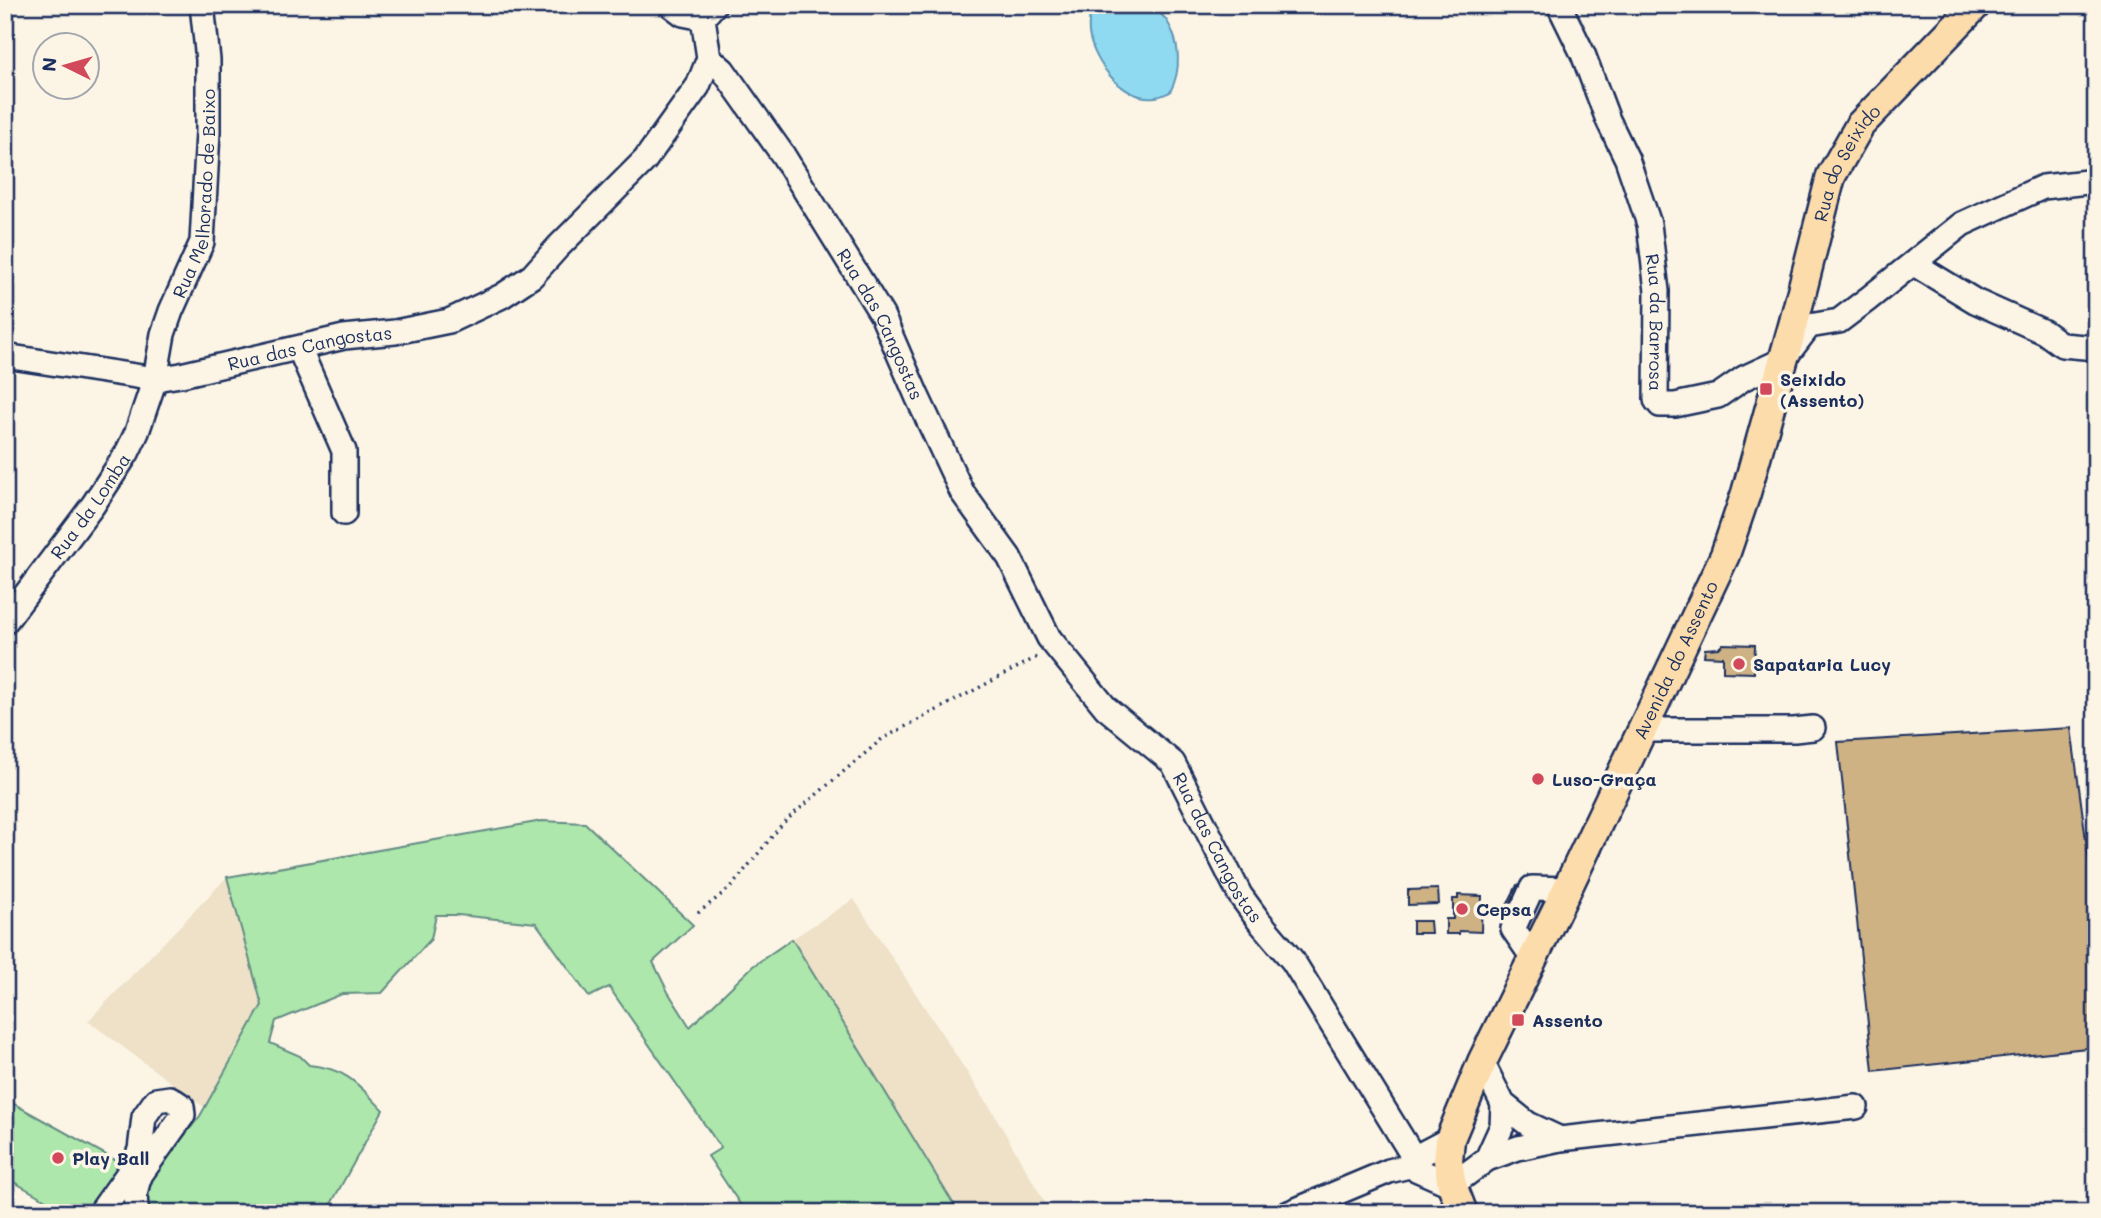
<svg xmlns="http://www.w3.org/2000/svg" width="2101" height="1218" viewBox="0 0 2101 1218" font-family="Mali,sans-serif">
<rect width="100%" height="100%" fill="#fcf5e5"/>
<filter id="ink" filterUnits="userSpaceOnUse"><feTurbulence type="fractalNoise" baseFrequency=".0143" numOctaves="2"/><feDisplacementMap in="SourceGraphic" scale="14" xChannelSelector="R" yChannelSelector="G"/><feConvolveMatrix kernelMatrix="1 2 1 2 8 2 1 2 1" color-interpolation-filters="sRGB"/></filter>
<g filter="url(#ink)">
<g fill="#eee1c8">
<path d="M227 877 262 1005 205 1108 88 1021Z"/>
<path d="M854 899 993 1112 1051 1213H959L792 939Z"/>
</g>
<g fill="#ade7ab" stroke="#648b84" stroke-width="2">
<path d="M542 821 585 823 693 925 653 962 668 992 690 1027 753 966 792 939 959 1213H746L708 1156 721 1148 609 987 589 997 536 923 458 915H436L431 939 382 993 342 994 276 1021 270 1043 300 1056 309 1065C346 1068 359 1085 383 1110L326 1213H143L144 1192 149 1181 200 1116 262 1005 227 877Z"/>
<path d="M5 1099 128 1167 92 1213H69L5 1177Z"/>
</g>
<path fill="#90daf1" stroke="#6196b6" stroke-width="2" d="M1092 5H1150C1156 10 1163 15 1167 21 1180 42 1182 70 1170 92 1165 94 1160 97 1155 97 1122 101 1093 61 1089 33 1088 24 1090 13 1092 5Z"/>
<g fill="#ceb284" stroke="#1b2f5e" stroke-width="2">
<path d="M1723 644 1755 645 1754 673 1723 672V657L1704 656 1705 649 1719 648Z"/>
<path d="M2071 728 2096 914V1047L1873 1071 1838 742Z"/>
<path d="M1517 885 1535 894 1520 924 1502 915Z"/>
<path d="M1438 889 1439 904 1408 905V890Z"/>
<path d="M1458 895 1482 896 1481 932 1459 931V934H1446V919H1453V899H1458Z"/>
<path d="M1413 921H1430L1431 933H1413Z"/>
<path d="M5 1200 26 1212V1213H5Z"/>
</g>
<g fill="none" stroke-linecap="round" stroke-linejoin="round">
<defs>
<g id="minor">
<path d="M671 5 683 14 703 18"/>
<path id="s1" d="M1559 5 1583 54 1608 120 1627 159 1649 224 1657 291 1656 400 1660 405H1675L1718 396 1744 378 1783 360 1809 326 1839 321 1868 299 1962 224 2043 187 2096 181"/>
<path id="s2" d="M709 58 723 70 783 155 882 315 917 396 962 492 1009 557 1049 638 1106 708 1173 763 1240 895 1259 921 1293 961 1414 1158"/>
<path d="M1914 264 1975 301 2044 332 2062 345 2096 348"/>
<path d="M299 348 344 451V513"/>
<path id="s3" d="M5 356 155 379 181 375 344 337 395 332 449 321 502 296 532 276 558 247 645 160 698 86 709 58 703 18 714 5"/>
<path id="s4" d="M5 622 93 505 127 453 137 432 155 379 163 334 171 311 202 242 208 132V60L202 5"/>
<path d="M1642 730H1794L1813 728"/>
<path d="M1533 958 1513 929 1532 888 1567 889"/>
<path d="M1482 1062 1503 1104 1528 1124 1560 1139"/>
<path d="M1487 1159 1502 1126 1503 1104"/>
<path d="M1409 1166 1452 1185 1487 1159 1518 1148 1560 1139 1856 1107"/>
<path d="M100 1213 132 1168 140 1150 144 1117 156 1100 170 1098 182 1106 183 1115 141 1174C135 1188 134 1198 137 1213"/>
<path d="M1289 1213 1389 1171 1409 1166 1414 1158 1450 1139"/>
</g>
<g id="major">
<path id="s5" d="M1463 1213 1452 1185 1448 1161 1450 1139 1482 1062 1567 889 1725 555 1746 493 1794 322 1831 176 1860 125 1976 5"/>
</g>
</defs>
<use href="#minor" stroke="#1b2f5e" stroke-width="28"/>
<use href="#major" stroke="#1b2f5e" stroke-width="33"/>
<path stroke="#1b2f5e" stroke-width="3.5" stroke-dasharray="2 5" stroke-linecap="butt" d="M698 913 731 887 783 823 882 739 1039 656"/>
<use href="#minor" stroke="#fcf5e5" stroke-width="23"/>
<use href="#major" stroke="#fddcac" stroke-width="28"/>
</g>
</g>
<g fill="#d1495b" stroke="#fcf5e5" stroke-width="2.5">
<rect x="1759" y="382" width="14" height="14" rx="3.5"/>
<circle cx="1739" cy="664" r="7"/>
<circle cx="1538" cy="779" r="7"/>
<circle cx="1462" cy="909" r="7"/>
<rect x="1511" y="1013" width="14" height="14" rx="3.5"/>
<circle cx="58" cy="1158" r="7"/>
</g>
<g text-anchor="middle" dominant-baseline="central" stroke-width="7" stroke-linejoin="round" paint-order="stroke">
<g font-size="18" fill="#1b2f5e" stroke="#fcf5e5">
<text stroke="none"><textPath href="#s5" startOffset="1134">Rua do Seixido</textPath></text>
<text stroke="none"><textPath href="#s4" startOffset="480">Rua Melhorado de Baixo</textPath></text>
<text stroke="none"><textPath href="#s1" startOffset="336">Rua da Barrosa</textPath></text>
<text stroke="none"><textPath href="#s2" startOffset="318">Rua das Cangostas</textPath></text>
<text stroke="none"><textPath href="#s3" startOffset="310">Rua das Cangostas</textPath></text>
<text stroke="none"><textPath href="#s4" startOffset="144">Rua da Lomba</textPath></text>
<text stroke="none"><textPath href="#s5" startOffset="606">Avenida do Assento</textPath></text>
<text stroke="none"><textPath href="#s2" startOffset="948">Rua das Cangostas</textPath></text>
</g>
<g font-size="18" font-weight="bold" fill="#1b2f5e" stroke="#fcf5e5" text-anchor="start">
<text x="1780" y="379">Seixido<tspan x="1780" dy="21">(Assento)</tspan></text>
<text x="1753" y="664">Sapataria Lucy</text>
<text x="1552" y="779">Luso-Graça</text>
<text x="1476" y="909">Cepsa</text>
<text x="1532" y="1020">Assento</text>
<text x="72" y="1158">Play Ball</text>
</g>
</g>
<rect width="2101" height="1218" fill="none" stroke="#fcf5e5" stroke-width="28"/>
<rect x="14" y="14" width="2073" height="1190" fill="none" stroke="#1b2f5e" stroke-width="2.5" filter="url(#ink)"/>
<g transform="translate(66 66) rotate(275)"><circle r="33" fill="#fcf5e5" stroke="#a2a6af" stroke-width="2"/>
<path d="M0-5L12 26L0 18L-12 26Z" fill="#d1495b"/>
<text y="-10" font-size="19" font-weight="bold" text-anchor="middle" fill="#1b2f5e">N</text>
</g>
</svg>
